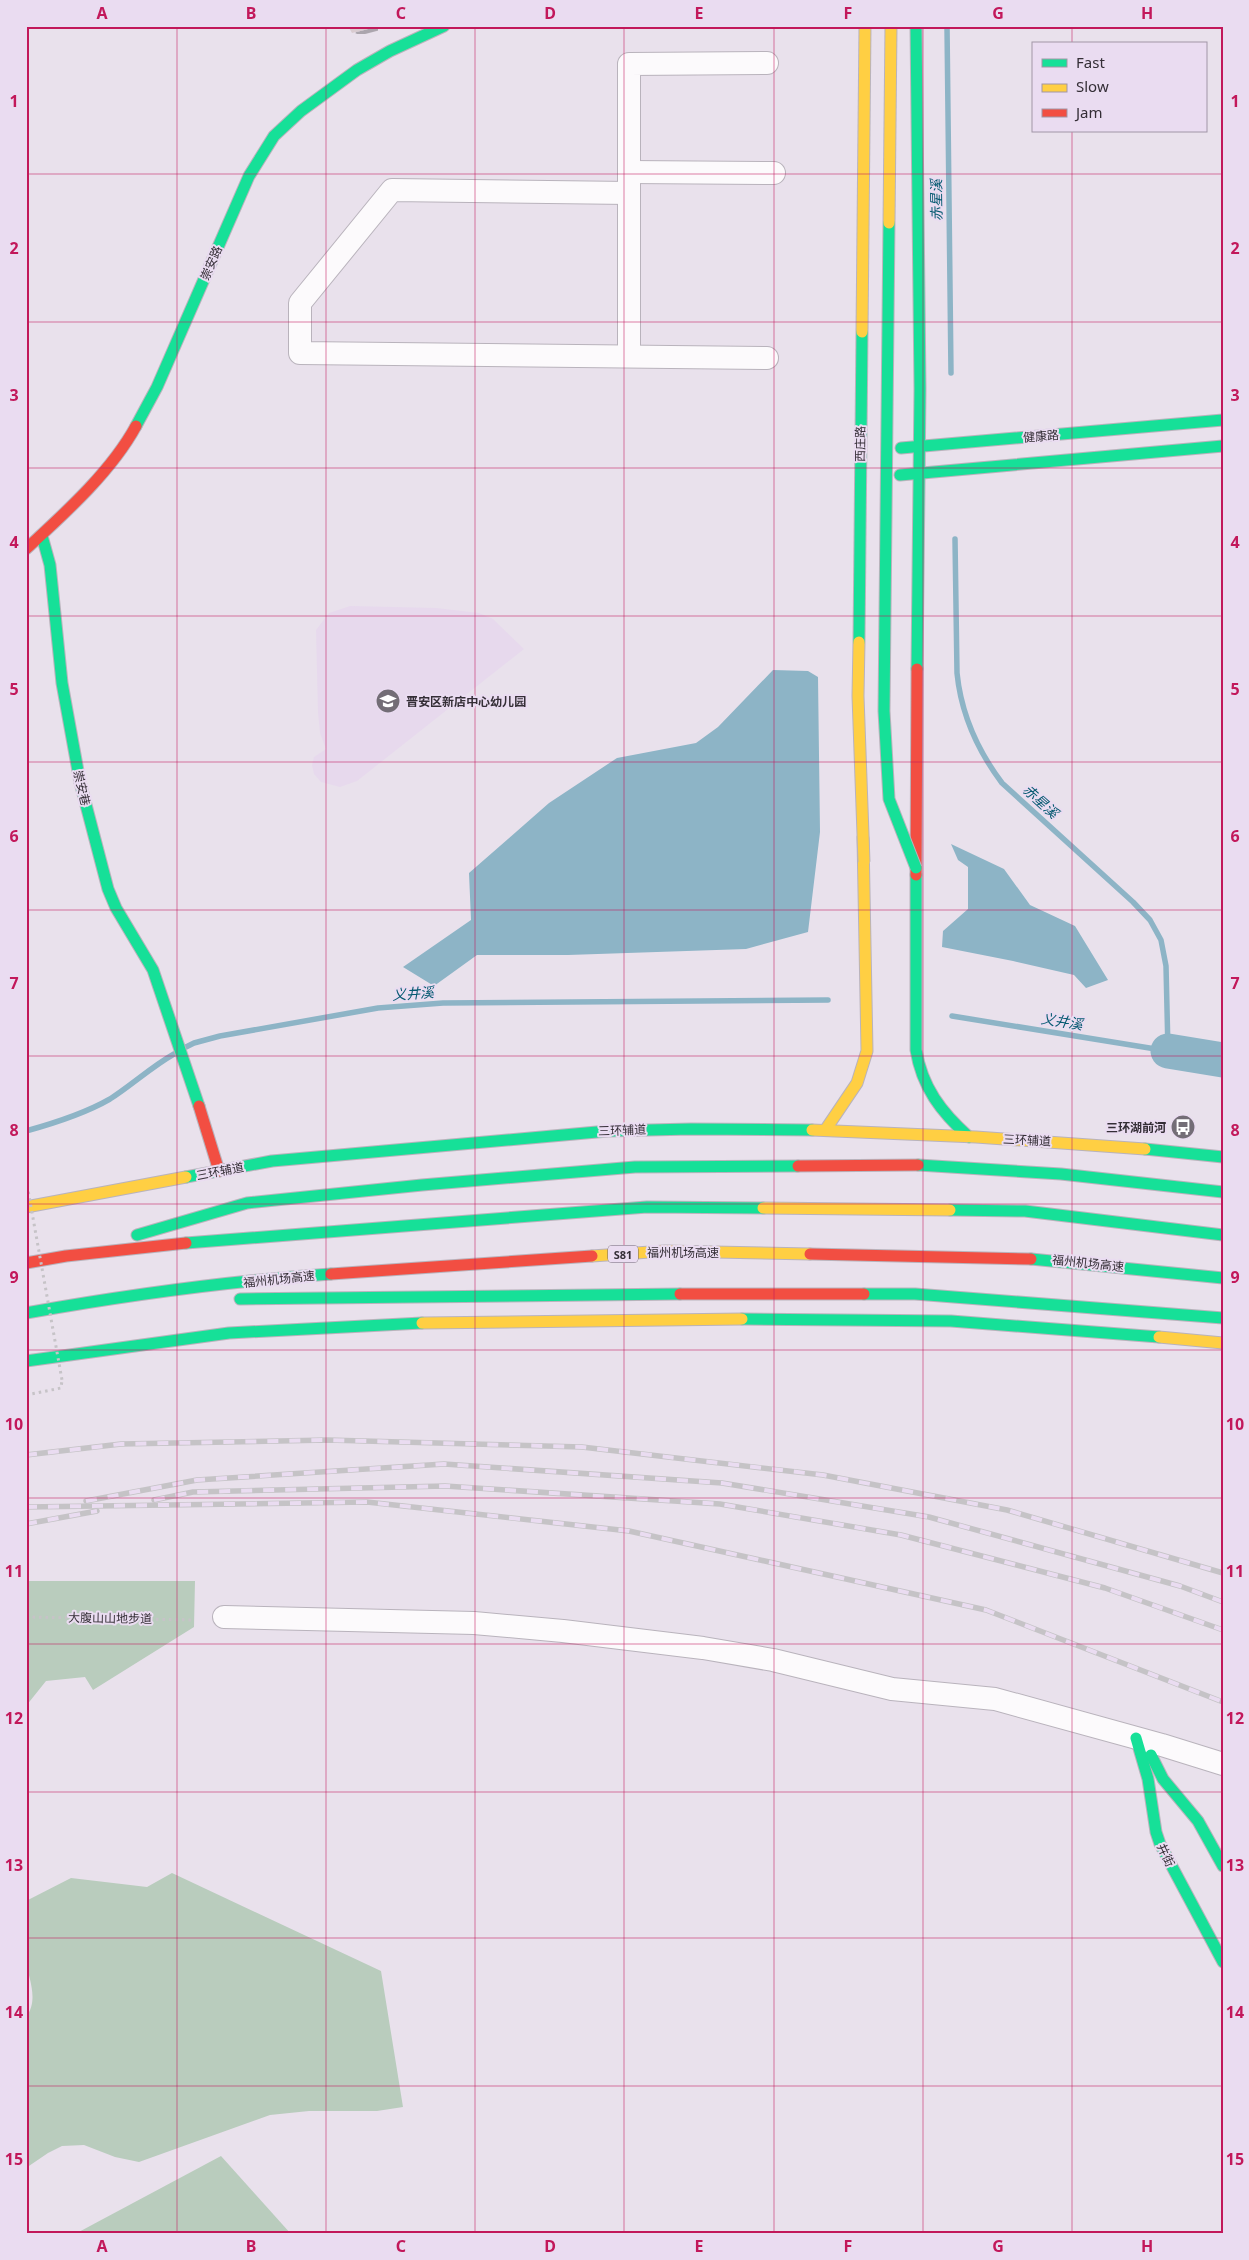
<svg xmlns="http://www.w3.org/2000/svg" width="1249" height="2260" viewBox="0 0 1249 2260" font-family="'Noto Sans','Noto Sans SC',sans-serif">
<defs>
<filter id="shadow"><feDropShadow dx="5.5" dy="3" stdDeviation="0" flood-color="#0004"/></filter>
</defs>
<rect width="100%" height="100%" fill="#e9e1ec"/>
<path fill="#e7d9ed" d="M350 606 436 608 479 613 493 619 524 649 357 781 340 787 321 782 314 774 312 765 314 757 326 749 320 733 318 712 316 630 329 613Z"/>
<g fill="#b9ccbd">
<path d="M26 1581H195L194 1627 93 1690 85 1677 46 1681 26 1706Z"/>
<path d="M172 1873 381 1971 403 2107 377 2111H309L270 2115 139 2162 115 2157 84 2145 62 2146 48 2153 26 2168V2017C39 2000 29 1980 26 1961 24 1941 26 1921 26 1901L71 1878 147 1887Z"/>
<path d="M221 2156 291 2234H75Z"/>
</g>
<g fill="#8db4c6">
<path d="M773 670 808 671 818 677 820 832 808 932 746 949 568 955H477L434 986 403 967 471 920 469 873 549 803 617 758 696 743 718 727Z"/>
<path d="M951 844 1004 869 1030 905 1075 926 1108 980 1086 988 1074 975 1013 961 942 947 943 931 968 909V867L958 860Z"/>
</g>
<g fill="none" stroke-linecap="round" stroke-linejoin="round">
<g stroke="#8db4c6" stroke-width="5.5">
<path d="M947 26 951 373"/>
<path d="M952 1016 1168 1051 1166 966 1161 940 1150 920 1133 902 1002 783C978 751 961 713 957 673L955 539"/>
<path d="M186 1047 194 1043 220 1036 378 1008 443 1003 828 1000"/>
<path d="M26 1131C55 1123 84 1114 110 1099 132 1085 151 1067 174 1054"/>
</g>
<path stroke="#8db4c6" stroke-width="35" d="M1168 1051 1223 1060"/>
</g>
<path fill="#d9cbd0" filter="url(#shadow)" d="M348 26H375V27L352 33Z"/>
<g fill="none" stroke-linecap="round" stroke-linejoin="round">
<defs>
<g id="street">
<path d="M629 172 774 173"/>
<path d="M629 193 392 190 300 303V353L767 358"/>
<path d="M629 355V64L767 63"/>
<path d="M224 1617 474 1623 563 1631 703 1648 773 1660 892 1689 995 1699 1162 1745 1223 1764"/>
</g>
<g id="fast">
<path d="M916 26 920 389 917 669"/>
<path d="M136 426 157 387 249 176 274 136 301 111 357 70 390 51 444 26"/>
<path d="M901 448 1223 420"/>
<path d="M900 475 1223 446"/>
<path d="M42 536 50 565 62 683 80 782 108 889 116 908 153 970 199 1106"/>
<path d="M916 875V1050C922 1087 941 1112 969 1137"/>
<path d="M1145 1149 1223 1157"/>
<path d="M918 1165 1061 1174 1223 1192"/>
<path d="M186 1177 272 1161 608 1131 691 1129 812 1130"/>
<path d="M950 1210 1025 1211 1223 1235"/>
<path d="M137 1235 247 1203 422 1185 635 1167 798 1166"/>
<path d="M186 1243 647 1207 763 1208"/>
<path d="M1031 1259 1223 1278"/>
<path d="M864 1294H915L1223 1318"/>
<path d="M240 1299 680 1294"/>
<path d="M26 1313C127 1295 229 1281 331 1274"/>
<path d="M742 1319 951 1321 1159 1337"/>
<path d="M26 1361 229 1333 422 1323"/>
<path d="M1136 1738 1148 1779 1156 1832 1160 1844 1223 1962"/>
<path d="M1151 1755 1163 1779 1198 1821 1223 1866"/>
</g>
<g id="slow">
<path d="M826 1129 857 1083 867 1051 863 838"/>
<path d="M812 1130 976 1137 1145 1149"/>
<path d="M26 1207 186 1177"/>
<path d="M763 1208 950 1210"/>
<path d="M592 1256 665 1251 810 1254"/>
<path d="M422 1323 742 1319"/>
<path d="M1159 1337 1223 1343"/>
</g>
<g id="jam">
<path d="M26 549C64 514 111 472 136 426"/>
<path d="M916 875 917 669"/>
<path d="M199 1106 219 1171"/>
<path d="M798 1166 918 1165"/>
<path d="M810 1254 1031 1259"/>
<path d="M26 1263 66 1256 186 1243"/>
<path d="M331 1274 592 1256"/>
<path d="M680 1294H864"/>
</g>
</defs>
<use href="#street" stroke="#b9b3bc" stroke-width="24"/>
<use href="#fast" stroke="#b9b3bc" stroke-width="13"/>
<use href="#slow" stroke="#b9b3bc" stroke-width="13"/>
<use href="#jam" stroke="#b9b3bc" stroke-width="13"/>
<g stroke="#c6c3c7" stroke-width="3" stroke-dasharray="2.5 4" stroke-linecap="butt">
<path d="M26 1395 61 1388 62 1380"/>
<path d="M26 1617 194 1620"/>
</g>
<use href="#street" stroke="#fcfafc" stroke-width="22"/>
<use href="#fast" stroke="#16e098" stroke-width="11"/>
<use href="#slow" stroke="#ffcf43" stroke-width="11"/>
<use href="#jam" stroke="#f24e42" stroke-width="11"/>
<defs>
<g id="rail">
<path d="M26 1455 121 1444 328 1440 582 1447 823 1475 1007 1510 1223 1573"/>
<path d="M154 1500 193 1492 445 1486 720 1504 901 1535 1105 1588 1223 1630"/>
<path d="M86 1501 197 1480 444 1464 722 1483 929 1517 1180 1586 1223 1602"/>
<path d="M26 1507 367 1502 629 1531 986 1610 1223 1702"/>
<path d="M26 1524 97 1511"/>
</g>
</defs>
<use href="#rail" stroke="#c5c3c6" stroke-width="5.5"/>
<use href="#rail" stroke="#eadcf1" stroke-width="4" stroke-dasharray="11" stroke-linecap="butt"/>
<defs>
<g id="fast-bridge">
<path d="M889 223 884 711 889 799 916 868"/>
<path d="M859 642 862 332"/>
</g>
<g id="slow-bridge">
<path d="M889 223 891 26"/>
<path d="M862 332 865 26"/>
<path d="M859 642 858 696 864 862"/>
</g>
</defs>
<use href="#fast-bridge" stroke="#b9b3bc" stroke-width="13" stroke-linecap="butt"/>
<use href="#slow-bridge" stroke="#b9b3bc" stroke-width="13" stroke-linecap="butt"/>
<path stroke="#c6c3c7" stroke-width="3" stroke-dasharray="2.5 4" stroke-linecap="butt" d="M26 1179 62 1380"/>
<use href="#fast-bridge" stroke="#16e098" stroke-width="11"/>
<use href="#slow-bridge" stroke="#ffcf43" stroke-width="11"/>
</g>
<path fill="none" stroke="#c2185b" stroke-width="1" stroke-opacity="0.55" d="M177 26V2234M326 26V2234M475 26V2234M624 26V2234M774 26V2234M923 26V2234M1072 26V44M1072 131V2234M26 174H1223M26 322H1223M26 468H1223M26 616H1223M26 762H1223M26 910H1223M26 1056H1223M26 1204H1223M26 1350H1223M26 1498H1223M26 1644H1223M26 1792H1223M26 1938H1223M26 2086H1223"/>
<defs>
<symbol id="school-disc" viewBox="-11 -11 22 22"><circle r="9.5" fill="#736d76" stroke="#eadcf1"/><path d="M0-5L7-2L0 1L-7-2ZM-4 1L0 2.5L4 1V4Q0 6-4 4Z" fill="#fff"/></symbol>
<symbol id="bus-disc" viewBox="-11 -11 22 22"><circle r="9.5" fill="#736d76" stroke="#eadcf1"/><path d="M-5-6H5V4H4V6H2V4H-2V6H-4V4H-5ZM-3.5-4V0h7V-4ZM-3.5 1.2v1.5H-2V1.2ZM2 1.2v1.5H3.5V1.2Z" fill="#fff"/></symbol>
</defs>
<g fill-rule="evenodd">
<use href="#school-disc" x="374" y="687" width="28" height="28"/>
<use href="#bus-disc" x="1169" y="1113" width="28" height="28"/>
</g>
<g text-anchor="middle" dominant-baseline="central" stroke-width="4" stroke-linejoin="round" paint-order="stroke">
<rect fill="#eadcf1" stroke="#6b626e" stroke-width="1" x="608" y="1245.5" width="30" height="17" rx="4"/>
<g font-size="11" font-weight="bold" fill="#342e36">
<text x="623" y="1254">S81</text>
</g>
<g font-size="12" fill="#342e36" stroke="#eadcf1">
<text transform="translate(211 263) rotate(-67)">崇安路</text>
<text transform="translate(1041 436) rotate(-5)">健康路</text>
<text transform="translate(860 444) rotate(-89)">西庄路</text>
<text transform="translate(82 788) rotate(77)">崇安巷</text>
<text transform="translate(622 1130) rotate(-2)">三环辅道</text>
<text transform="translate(1027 1140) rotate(3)">三环辅道</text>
<text transform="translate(220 1171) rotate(-11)">三环辅道</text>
<text x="683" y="1252">福州机场高速</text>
<text transform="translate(1088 1263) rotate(6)">福州机场高速</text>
<text transform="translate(279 1279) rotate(-6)">福州机场高速</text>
<text transform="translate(110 1618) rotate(1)">大腹山山地步道</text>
<text transform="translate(1166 1855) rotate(65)">井街</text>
</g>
<g font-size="12" font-weight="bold" fill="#342e36" stroke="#eadcf1" text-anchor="start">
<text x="406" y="701">晋安区新店中心幼儿园</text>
<text x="1166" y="1127" text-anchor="end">三环湖前河</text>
</g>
<g font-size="14" font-style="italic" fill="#045970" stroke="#eadcf1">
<text transform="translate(936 200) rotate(-91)">赤星溪</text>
<text transform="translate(1041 801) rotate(42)">赤星溪</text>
<text transform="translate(413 993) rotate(-4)">义井溪</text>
<text transform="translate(1062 1021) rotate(9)">义井溪</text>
</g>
</g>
<rect width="1249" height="2260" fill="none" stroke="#eadcf1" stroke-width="55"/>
<rect x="1032" y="42" width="175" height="90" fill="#eadcf1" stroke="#a196a6"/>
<rect x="1042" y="59" width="25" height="8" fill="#16e098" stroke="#a196a6"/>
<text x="1076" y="68" font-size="15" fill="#342e36">Fast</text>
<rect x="1042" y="84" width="25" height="8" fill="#ffcf43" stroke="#a196a6"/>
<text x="1076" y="92" font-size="15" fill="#342e36">Slow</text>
<rect x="1042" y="109" width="25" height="8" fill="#f24e42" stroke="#a196a6"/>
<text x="1076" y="118" font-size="15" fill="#342e36">Jam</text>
<rect x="28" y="28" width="1194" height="2204" fill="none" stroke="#c2185b" stroke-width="2"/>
<g font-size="16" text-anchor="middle" font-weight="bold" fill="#c2185b">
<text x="102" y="19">A</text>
<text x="251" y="19">B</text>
<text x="401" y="19">C</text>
<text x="550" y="19">D</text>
<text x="699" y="19">E</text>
<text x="848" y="19">F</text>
<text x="998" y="19">G</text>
<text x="1147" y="19">H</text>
<text x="14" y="107">1</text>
<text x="1235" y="107">1</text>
<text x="14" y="254">2</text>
<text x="1235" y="254">2</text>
<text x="14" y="401">3</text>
<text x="1235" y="401">3</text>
<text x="14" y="548">4</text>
<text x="1235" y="548">4</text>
<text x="14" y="695">5</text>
<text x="1235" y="695">5</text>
<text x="14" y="842">6</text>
<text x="1235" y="842">6</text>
<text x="14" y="989">7</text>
<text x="1235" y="989">7</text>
<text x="14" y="1136">8</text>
<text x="1235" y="1136">8</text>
<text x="14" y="1283">9</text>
<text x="1235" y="1283">9</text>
<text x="14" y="1430">10</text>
<text x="1235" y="1430">10</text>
<text x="14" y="1577">11</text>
<text x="1235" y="1577">11</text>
<text x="14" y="1724">12</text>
<text x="1235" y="1724">12</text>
<text x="14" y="1871">13</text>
<text x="1235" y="1871">13</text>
<text x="14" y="2018">14</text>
<text x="1235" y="2018">14</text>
<text x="14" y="2165">15</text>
<text x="1235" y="2165">15</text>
<text x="102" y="2252">A</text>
<text x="251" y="2252">B</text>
<text x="401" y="2252">C</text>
<text x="550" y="2252">D</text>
<text x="699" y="2252">E</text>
<text x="848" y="2252">F</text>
<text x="998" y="2252">G</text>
<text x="1147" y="2252">H</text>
</g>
</svg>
